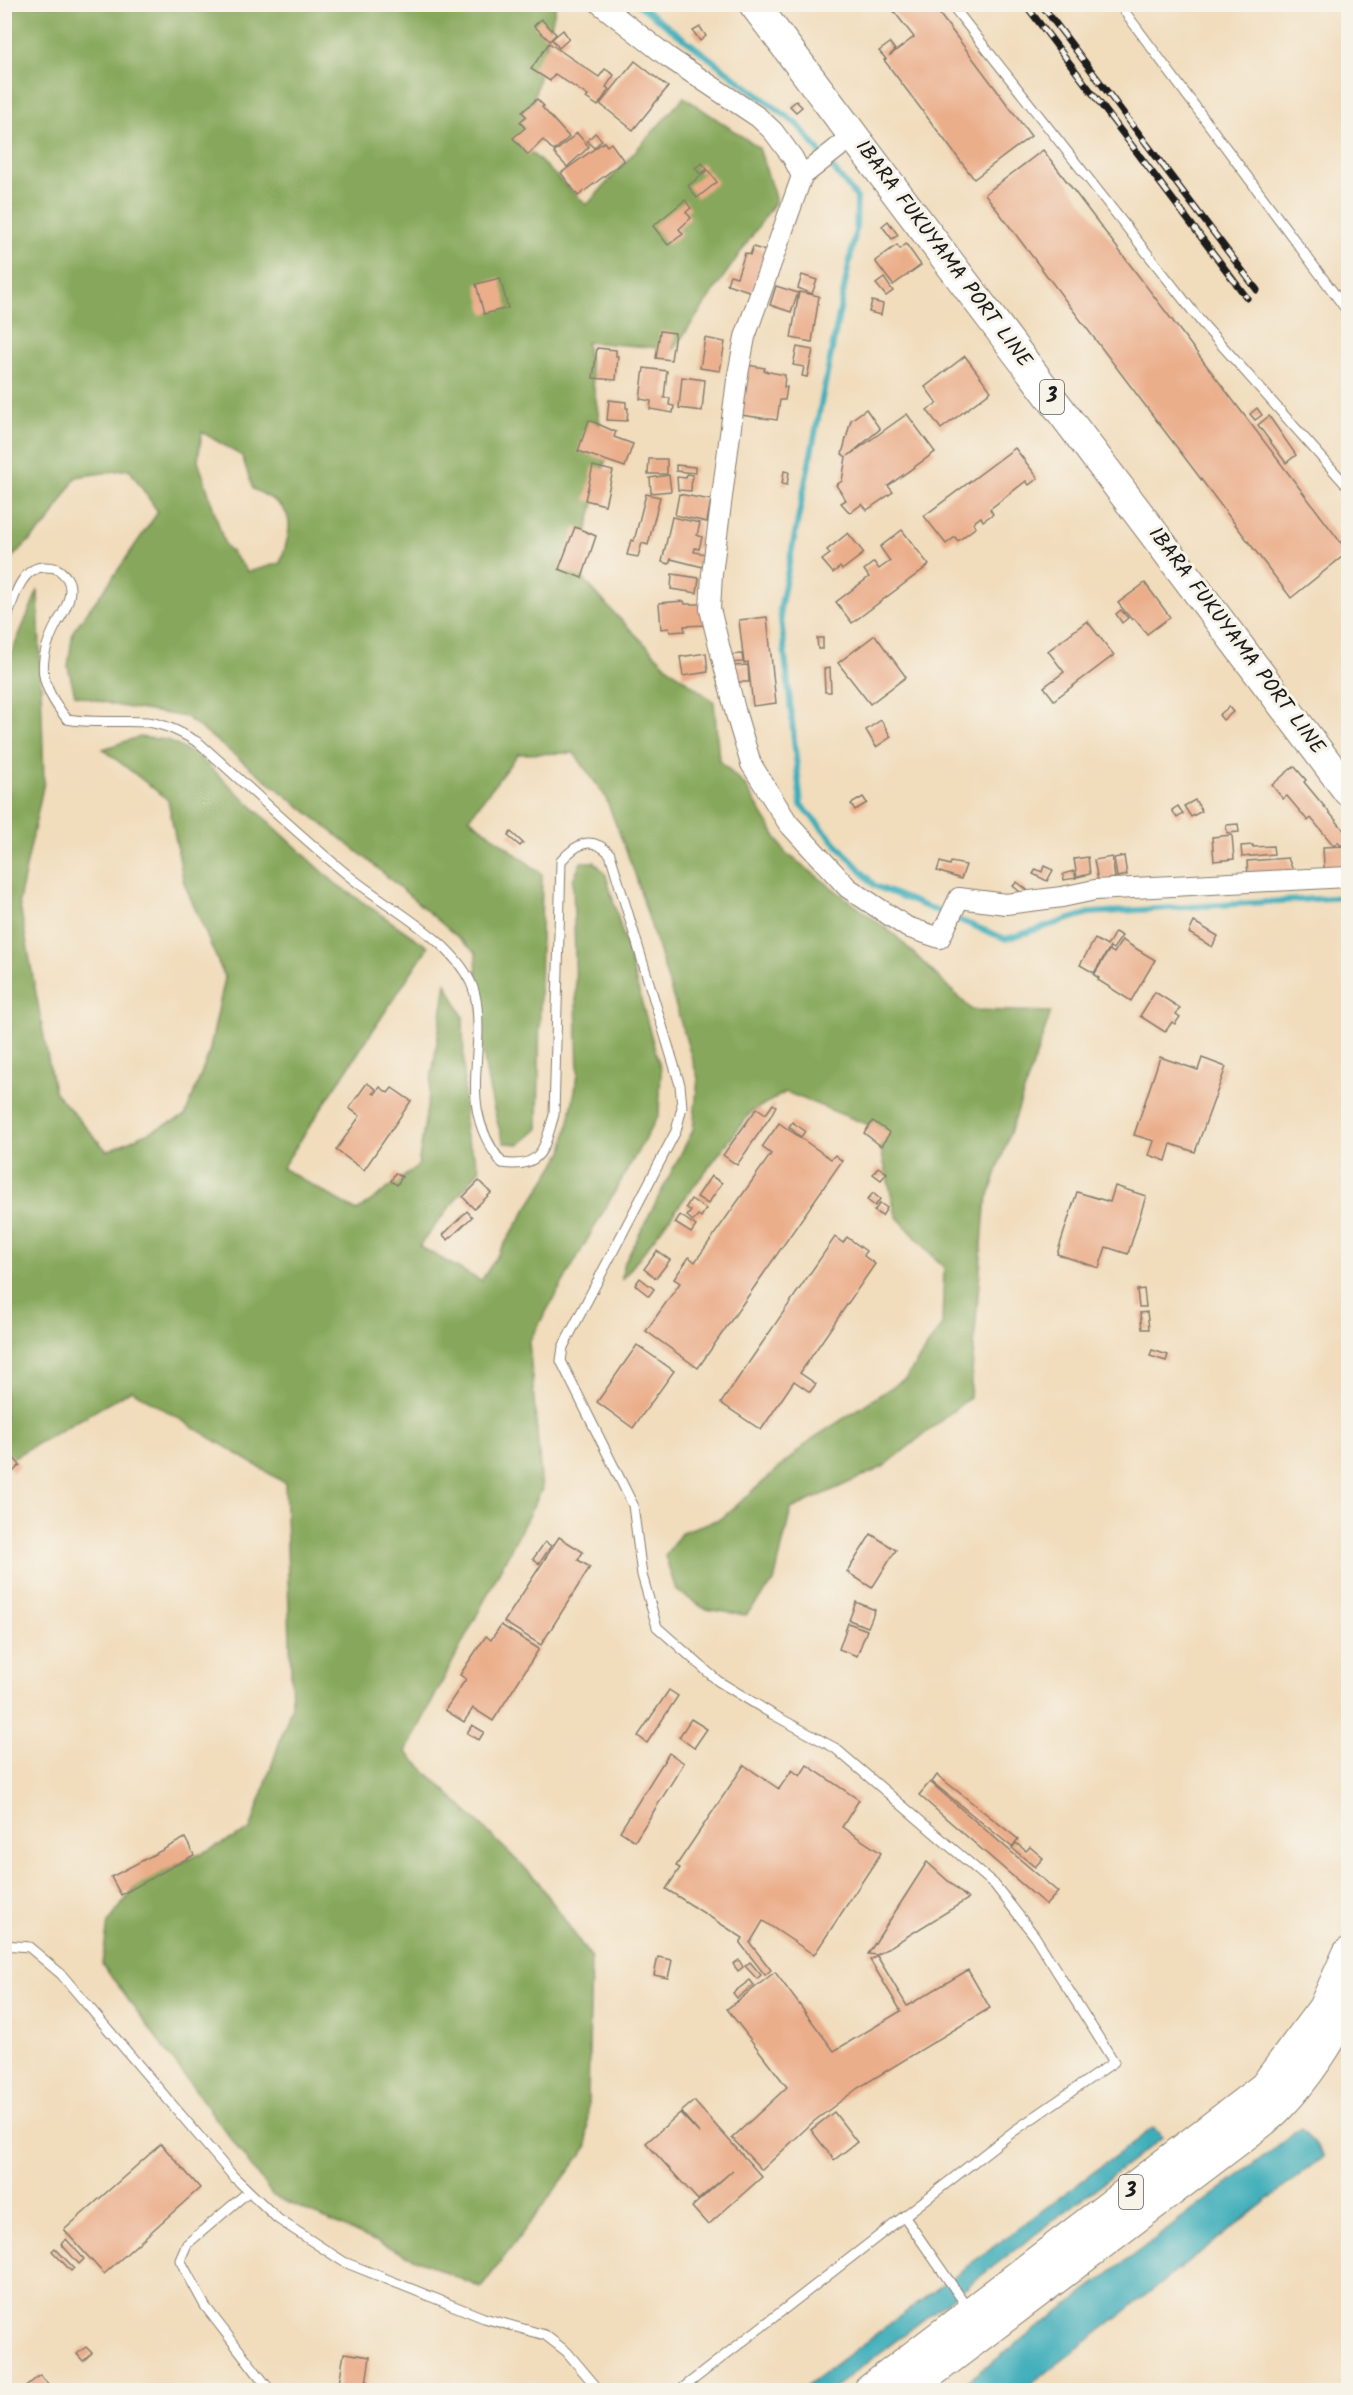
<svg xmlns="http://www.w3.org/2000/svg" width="1353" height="2395" viewBox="0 0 1353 2395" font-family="Kalam,sans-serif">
<rect width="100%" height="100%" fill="#f7f3e8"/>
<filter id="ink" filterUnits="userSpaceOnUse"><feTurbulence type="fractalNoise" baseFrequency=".0167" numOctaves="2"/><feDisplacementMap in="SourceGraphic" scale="12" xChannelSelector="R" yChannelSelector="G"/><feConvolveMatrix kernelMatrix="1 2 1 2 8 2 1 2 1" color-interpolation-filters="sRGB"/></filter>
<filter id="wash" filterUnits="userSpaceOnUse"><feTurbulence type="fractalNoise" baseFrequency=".008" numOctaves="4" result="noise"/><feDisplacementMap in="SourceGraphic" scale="24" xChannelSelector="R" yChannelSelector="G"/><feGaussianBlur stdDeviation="1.35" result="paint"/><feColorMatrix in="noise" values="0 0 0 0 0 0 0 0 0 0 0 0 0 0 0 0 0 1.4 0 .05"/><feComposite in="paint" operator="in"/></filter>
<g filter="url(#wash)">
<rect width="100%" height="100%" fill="#f1dcbb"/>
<g fill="#87a85c" stroke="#52623c" stroke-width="1.5" fill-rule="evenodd">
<path d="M5 5H556L523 145 587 205 684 97 759 148 776 201 674 349 586 342 606 459 576 570 612 611 669 668 714 702 719 760 746 787 785 852 896 936 972 1010 1051 1012 985 1207 970 1397 883 1467 791 1509 774 1582 746 1615 705 1609 676 1590 665 1556 682 1532 722 1518 812 1439 906 1378 942 1325 944 1268 896 1216 876 1128 786 1092 751 1112 622 1280 623 1266 693 1130 698 1078 635 874 605 796 574 753 518 754 469 818 542 874 538 1129 520 1144 504 1143C483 1083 478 1016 476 953L368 860 186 717 119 706 75 695 68 667 73 631 109 583 158 512 129 469 76 477 48 523 5 564ZM202 432 242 456 253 489C295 509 295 520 280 563L248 572 225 545 198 460Z"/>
<path d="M38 590 44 782 19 901 54 1091 107 1151 185 1116 209 1053 225 978 184 883 168 800 103 749 138 737 168 740 201 759 335 883 428 947 282 1168 357 1211 418 1166 446 983 463 1017 465 1134 480 1169 419 1246 481 1281 563 1152 578 1075 573 880 581 862H595L606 875 661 1071 659 1114 529 1342 542 1489 406 1752 537 1880 591 1958 587 2147 481 2288 273 2196 102 1964 108 1923 137 1884 250 1830 292 1705 285 1483 132 1390 5 1462 4 671Z"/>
</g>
<g fill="#3eadba" stroke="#2d646b" stroke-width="1.5">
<path d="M1153 2128 1163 2137 831 2390H801Z"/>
<path d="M1301 2128 1324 2156 1024 2390H956Z"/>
</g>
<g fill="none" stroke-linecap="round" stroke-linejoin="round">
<path stroke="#3eadba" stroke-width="6" d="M638 4 798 125 857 198 856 229 780 609 801 805 875 886 1006 939 1089 913 1348 897"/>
</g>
<g id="blocks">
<g fill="#ebae8b">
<path d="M898 4H932L1031 136 974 179 884 60 886 59 879 51 890 43 895 50 889 56 914 37 892 9Z"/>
<path d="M541 19 556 34 550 41 534 26Z"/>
<path d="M700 27 706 36 700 41 693 31Z"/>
<path d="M563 30 569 39 559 48 552 39Z"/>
<path d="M549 43 599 77 605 69 614 75 606 87 609 89 598 106 586 98 588 96 555 74 550 81 531 69Z"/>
<path d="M635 61 668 87 633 130 600 104Z"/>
<path d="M537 99 544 106 542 107 569 137 554 151 543 140 528 155 513 138 525 128 520 122 526 116 522 112Z"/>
<path d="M796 101 802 107 796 112 790 106Z"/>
<path d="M577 133 589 147 567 167 554 153Z"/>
<path d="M595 133 602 140 594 148 587 141Z"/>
<path d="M604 142 607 146 611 143 624 161 578 196 561 173Z"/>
<path d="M1043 150 1348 552 1291 598 985 194Z"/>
<path d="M702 163 707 169 700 174 695 168Z"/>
<path d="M708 170 717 182 697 198 688 186Z"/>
<path d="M685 200 691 208 686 212 691 218 679 229 683 234 668 245 653 226Z"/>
<path d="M888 221 898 235 892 239 882 226Z"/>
<path d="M906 244 921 265 893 285 875 261 897 245 900 249Z"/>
<path d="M753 247 766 251 752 292 727 284 730 275 737 277 745 253 750 255Z"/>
<path d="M802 275 817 280 812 294 798 288Z"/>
<path d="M500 278 508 308 484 314 476 284Z"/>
<path d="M884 278 893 291 886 296 876 284Z"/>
<path d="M776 286 798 293 791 312 770 305Z"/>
<path d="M799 292 819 296 812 342 791 338Z"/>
<path d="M872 301 883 304 881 315 869 312Z"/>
<path d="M660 331 675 333 671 360 656 358Z"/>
<path d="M705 338 725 342 720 371 700 368Z"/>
<path d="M797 347 813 350 807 377 802 376 804 367 793 365Z"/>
<path d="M597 348 616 350V356H618L616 380 593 378Z"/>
<path d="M965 356 991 391 941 429 927 410 937 403 925 387Z"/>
<path d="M747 365 765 368 764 371 785 375 784 387H787L785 400H780L777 420 741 415Z"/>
<path d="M644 368 667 371 664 398H670L669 405 674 406 673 413 650 409 651 401 640 399Z"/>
<path d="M682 377 705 380 702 411 679 408Z"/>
<path d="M609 400 626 402V408H628L627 421 607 420Z"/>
<path d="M1257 408 1262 415 1255 420 1250 414Z"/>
<path d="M866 409 880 429 848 456 907 414 935 452 888 486 893 492 867 510 862 504 850 513 841 503 846 500 836 485 842 481 846 457 842 454 851 420Z"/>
<path d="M1269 416 1296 455 1286 463 1258 425Z"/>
<path d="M589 420 616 432 614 437 633 444 625 467 578 451Z"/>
<path d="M1015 448 1038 478 1029 485 1026 481 990 509 993 514 983 521 981 517 973 523 976 527 958 541 955 537 946 544 924 516Z"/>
<path d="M649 459H667V474H648Z"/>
<path d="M676 465 695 467V473L676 471Z"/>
<path d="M593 466 613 471 605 505 585 500Z"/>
<path d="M784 471 789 472 787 485 782 484Z"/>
<path d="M687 474 692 475 691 491 678 490 677 477 686 478Z"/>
<path d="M669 475 671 491 651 493 650 478Z"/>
<path d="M646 494 660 497 648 545 642 543 638 557 627 555 631 540 634 541Z"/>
<path d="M679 494 711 500 707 522 675 515Z"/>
<path d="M672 517 700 523 697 535 702 537 699 549 695 548 694 552 706 554 703 567 671 559 669 564 662 562Z"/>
<path d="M575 527 596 536 582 578 559 569Z"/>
<path d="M902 530 929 565 852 623 836 602 869 577 864 570 874 562 879 569 890 561 880 547Z"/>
<path d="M848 533 864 553 842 570 840 567 833 573 822 560 830 554 827 550Z"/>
<path d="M672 574 699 578 697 593 671 589Z"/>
<path d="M1145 583 1170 617 1147 634 1134 618 1132 620 1118 603Z"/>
<path d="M684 601 685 604H701L706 625 684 626 685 631 670 632 669 628 661 629 659 603Z"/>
<path d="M1121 610 1128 618 1122 623 1116 614Z"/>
<path d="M767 617 776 703 753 706 748 662 744 663 739 620Z"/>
<path d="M1087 621 1114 655 1054 700 1044 687 1064 672 1048 651Z"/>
<path d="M875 635 906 677 870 704 838 663Z"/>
<path d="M817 638H823V649H818Z"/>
<path d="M706 653 708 672 683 676 680 657Z"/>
<path d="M742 654 743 662 729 663 728 655Z"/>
<path d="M748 665 749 682H734V666Z"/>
<path d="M830 668 831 692H825L824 669Z"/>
<path d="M1229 707 1233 712 1223 720 1219 715Z"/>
<path d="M881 720 891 737 876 747 866 730Z"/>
<path d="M1294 766 1306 780 1304 782 1348 835V840L1341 846 1338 842 1334 846 1311 818 1308 821 1287 796 1283 799 1272 785Z"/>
<path d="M863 797 867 803 855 810 851 804Z"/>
<path d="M1195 800 1202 811 1191 817 1184 806Z"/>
<path d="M1178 806 1183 814 1177 818 1172 810Z"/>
<path d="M1238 824 1239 832 1227 833 1226 825Z"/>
<path d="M511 832 523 843 520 846 508 836Z"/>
<path d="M1232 835 1234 859 1214 861 1212 837Z"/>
<path d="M1348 843 1347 870H1328L1324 867 1323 847 1346 846Z"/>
<path d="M1253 845V847L1273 846 1274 854 1242 857 1241 846Z"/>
<path d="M1124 856 1127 875 1117 877 1114 858Z"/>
<path d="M1088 857 1090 874 1077 877 1074 859Z"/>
<path d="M1112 857 1115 878 1098 881 1094 860Z"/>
<path d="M1288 858 1294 873 1248 876 1247 861Z"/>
<path d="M940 862 950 865 951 862 966 865 961 879 937 871Z"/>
<path d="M1044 866 1053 870 1047 881 1033 874 1036 869 1042 872Z"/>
<path d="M1074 871 1076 878 1064 880 1063 874Z"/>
<path d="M1017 882 1027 890 1024 895 1013 886Z"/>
<path d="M1194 922 1218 936 1212 947 1189 933Z"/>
<path d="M1115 932 1122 936 1113 949 1110 947 1094 973 1080 965 1095 939 1107 946Z"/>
<path d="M1122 940 1155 960 1131 1001 1098 980 1099 978 1094 975 1109 950 1114 953Z"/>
<path d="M1155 992 1180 1008 1176 1014 1180 1017 1175 1024 1172 1022 1165 1032 1140 1016Z"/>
<path d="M1160 1057 1198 1070 1202 1058 1226 1067 1195 1152 1171 1144 1166 1161 1149 1155 1154 1141 1134 1135Z"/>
<path d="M367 1083 376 1089 373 1093 375 1094 380 1087 388 1093 392 1088 411 1101 364 1170 336 1150 360 1116 349 1108Z"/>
<path d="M773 1104 776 1106 770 1117 737 1165 723 1155 757 1108 766 1114Z"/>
<path d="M873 1121 890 1133 881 1146 864 1133Z"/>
<path d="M792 1122 805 1131 801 1137 789 1127Z"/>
<path d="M779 1123 831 1159 835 1155 842 1161 698 1368 646 1331 680 1283 674 1279 689 1257 695 1262 771 1154 762 1147Z"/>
<path d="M878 1167 887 1173 881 1180 873 1174Z"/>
<path d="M395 1173 402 1177 397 1185 391 1181Z"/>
<path d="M711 1176 722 1183 708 1204 697 1197Z"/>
<path d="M479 1181 491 1193 474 1209 463 1197Z"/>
<path d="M1115 1186 1146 1196 1128 1254 1106 1247 1099 1268 1057 1254 1077 1192 1110 1202Z"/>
<path d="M873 1193 880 1199 875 1206 867 1200Z"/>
<path d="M691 1199 706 1209 701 1217 698 1215 693 1221 687 1216 691 1211 686 1207Z"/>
<path d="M880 1203 887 1208 882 1216 874 1211Z"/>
<path d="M467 1211 472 1217 448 1240 443 1235Z"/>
<path d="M680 1215 696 1226 691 1233 675 1223Z"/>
<path d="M835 1237 843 1243 847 1237 866 1251 864 1256 875 1264 800 1373 816 1384 810 1392 794 1381 761 1430 721 1403Z"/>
<path d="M657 1251 670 1260 656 1278 644 1269Z"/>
<path d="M640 1278 654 1289 649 1296 635 1285Z"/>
<path d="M1144 1289 1146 1307H1139L1137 1290Z"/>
<path d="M1147 1312 1149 1329H1142L1140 1313Z"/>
<path d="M637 1345 674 1371 633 1428 597 1402Z"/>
<path d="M1152 1350 1168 1355 1166 1361 1150 1356Z"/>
<path d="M10 1454 20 1465 13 1472 4 1462Z"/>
<path d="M871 1534 896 1550 872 1588 847 1572Z"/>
<path d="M559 1537 583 1552 578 1560 590 1567 541 1645 504 1622Z"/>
<path d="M545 1542 551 1546 539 1564 533 1559Z"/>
<path d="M856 1602 875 1610 868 1627 849 1620Z"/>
<path d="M848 1623 867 1630 857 1656 839 1649Z"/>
<path d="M501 1625 539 1649 493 1721 473 1708 464 1722 445 1710 466 1679 460 1675 467 1664 486 1636 491 1640Z"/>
<path d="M669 1690 678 1696 647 1743 638 1736Z"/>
<path d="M691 1719 707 1729 694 1748 679 1737Z"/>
<path d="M472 1725 484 1732 479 1740 467 1733Z"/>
<path d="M669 1753 684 1763 635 1841 620 1831Z"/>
<path d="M744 1765 779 1789 792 1770 800 1776 807 1765 859 1800 842 1827 881 1853 814 1955 763 1921 750 1943 771 1970 765 1975 740 1943 743 1938 666 1889 680 1868 676 1866Z"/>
<path d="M937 1775 1018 1839 1012 1847 932 1782Z"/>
<path d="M930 1782 1058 1892 1046 1905 919 1795Z"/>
<path d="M185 1838 194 1855 121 1895 111 1877Z"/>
<path d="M1016 1843 1026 1851 1030 1847 1043 1858 1035 1867 1012 1848Z"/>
<path d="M927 1862 968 1899 877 1955 868 1954Z"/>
<path d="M877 1956 907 2006 968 1970 990 2008 858 2088 813 2122 762 2170 732 2138 787 2087 727 2009 775 1972 834 2051 901 2011 870 1960Z"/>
<path d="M658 1957 672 1960 668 1978 654 1975Z"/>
<path d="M739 1960 743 1967 738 1971 733 1964Z"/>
<path d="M750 1962 761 1975 757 1979 745 1966Z"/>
<path d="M750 1980 754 1985 737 1998 733 1993Z"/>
<path d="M694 2101 762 2177 708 2225 692 2207 733 2170 698 2200 646 2143 680 2113 700 2134 681 2112Z"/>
<path d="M834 2112 857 2142 834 2160 811 2130Z"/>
<path d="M161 2144 200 2188 104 2274 64 2230Z"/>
<path d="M66 2239 84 2259 79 2264 61 2244Z"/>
<path d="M55 2248 74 2268 71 2271 52 2251Z"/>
<path d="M86 2347 92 2353 83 2361 77 2354Z"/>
<path d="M344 2353 370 2357 365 2390H338Z"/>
<path d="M40 2375 53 2390H22Z"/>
</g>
</g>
</g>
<g filter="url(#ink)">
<use href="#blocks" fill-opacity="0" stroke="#867c6c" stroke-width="1.5"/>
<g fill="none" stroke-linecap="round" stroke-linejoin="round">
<defs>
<g id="service">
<path d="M951 4 1202 323 1348 487"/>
<path d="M1119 4 1348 312"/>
<path d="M4 626C12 606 19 565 46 567 51 567 54 567 59 570 65 575 70 580 70 589 70 600 63 614 57 623 36 662 39 685 67 719 93 724 120 720 147 722 166 724 182 733 199 743 249 787 297 834 349 876 387 907 450 938 471 983 478 998 478 1017 478 1033 476 1085 467 1119 502 1163 543 1169 544 1147 554 1115L561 861C577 843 591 835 610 854L680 1085 682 1107 676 1131 563 1347 561 1361 633 1505 642 1575 657 1627 718 1681 772 1714 835 1748 994 1884 1034 1935 1114 2062 1014 2131 680 2390"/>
<path d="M4 1945 29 1947 61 1974 233 2176 278 2219 344 2262 484 2318 545 2335 567 2352 599 2390"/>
<path d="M248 2192 187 2244 180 2260 205 2306 270 2390"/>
<path d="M904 2216 968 2308"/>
</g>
<g id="minor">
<path d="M600 4 668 57 758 117 773 131 793 158 802 176"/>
<path d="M854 135 802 176 745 337 737 380 712 574 710 609 736 714 751 764 788 823 848 888 907 927 940 938 959 898 1006 904 1062 897 1095 890 1348 877"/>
</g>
<g id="primary">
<path d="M754 4 1348 791"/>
<path d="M869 2390 1264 2087 1323 2008 1348 1953"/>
<path d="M909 2390 1247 2134C1258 2125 1270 2117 1279 2107 1305 2081 1333 2039 1348 2006"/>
</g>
</defs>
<use href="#service" stroke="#867c6c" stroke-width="11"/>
<use href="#minor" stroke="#867c6c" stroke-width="22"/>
<use href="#primary" stroke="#867c6c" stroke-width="32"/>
<use href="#service" stroke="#fff" stroke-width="9"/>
<use href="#minor" stroke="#fff" stroke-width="20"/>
<use href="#primary" stroke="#fff" stroke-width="30"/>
<defs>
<g id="rail">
<path d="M1025 4 1247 298"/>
<path d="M1041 4 1257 290"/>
</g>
</defs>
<use href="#rail" stroke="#1c1c1c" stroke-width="7"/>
<use href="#rail" stroke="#f7f3e8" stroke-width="4.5" stroke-dasharray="14" stroke-linecap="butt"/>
</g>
</g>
<g text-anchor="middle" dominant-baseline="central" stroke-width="6" stroke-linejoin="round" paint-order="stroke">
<g fill="#f7f3e8" stroke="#5e5c59" stroke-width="1.5">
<rect x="1040" y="380" width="24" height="34" rx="4.5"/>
<rect x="1119" y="2175" width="24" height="34" rx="4.5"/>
</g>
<g font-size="20" font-weight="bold" fill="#1c1c1c">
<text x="1052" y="397">3</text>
<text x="1131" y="2192">3</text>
</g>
<g font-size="21" fill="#1c1c1c" stroke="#f7f3e8">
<text transform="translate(943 254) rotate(53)">IBARA FUKUYAMA PORT LINE</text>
<text transform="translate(1236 641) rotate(53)">IBARA FUKUYAMA PORT LINE</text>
</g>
</g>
<rect width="1353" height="2395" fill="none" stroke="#f7f3e8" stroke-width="24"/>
</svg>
